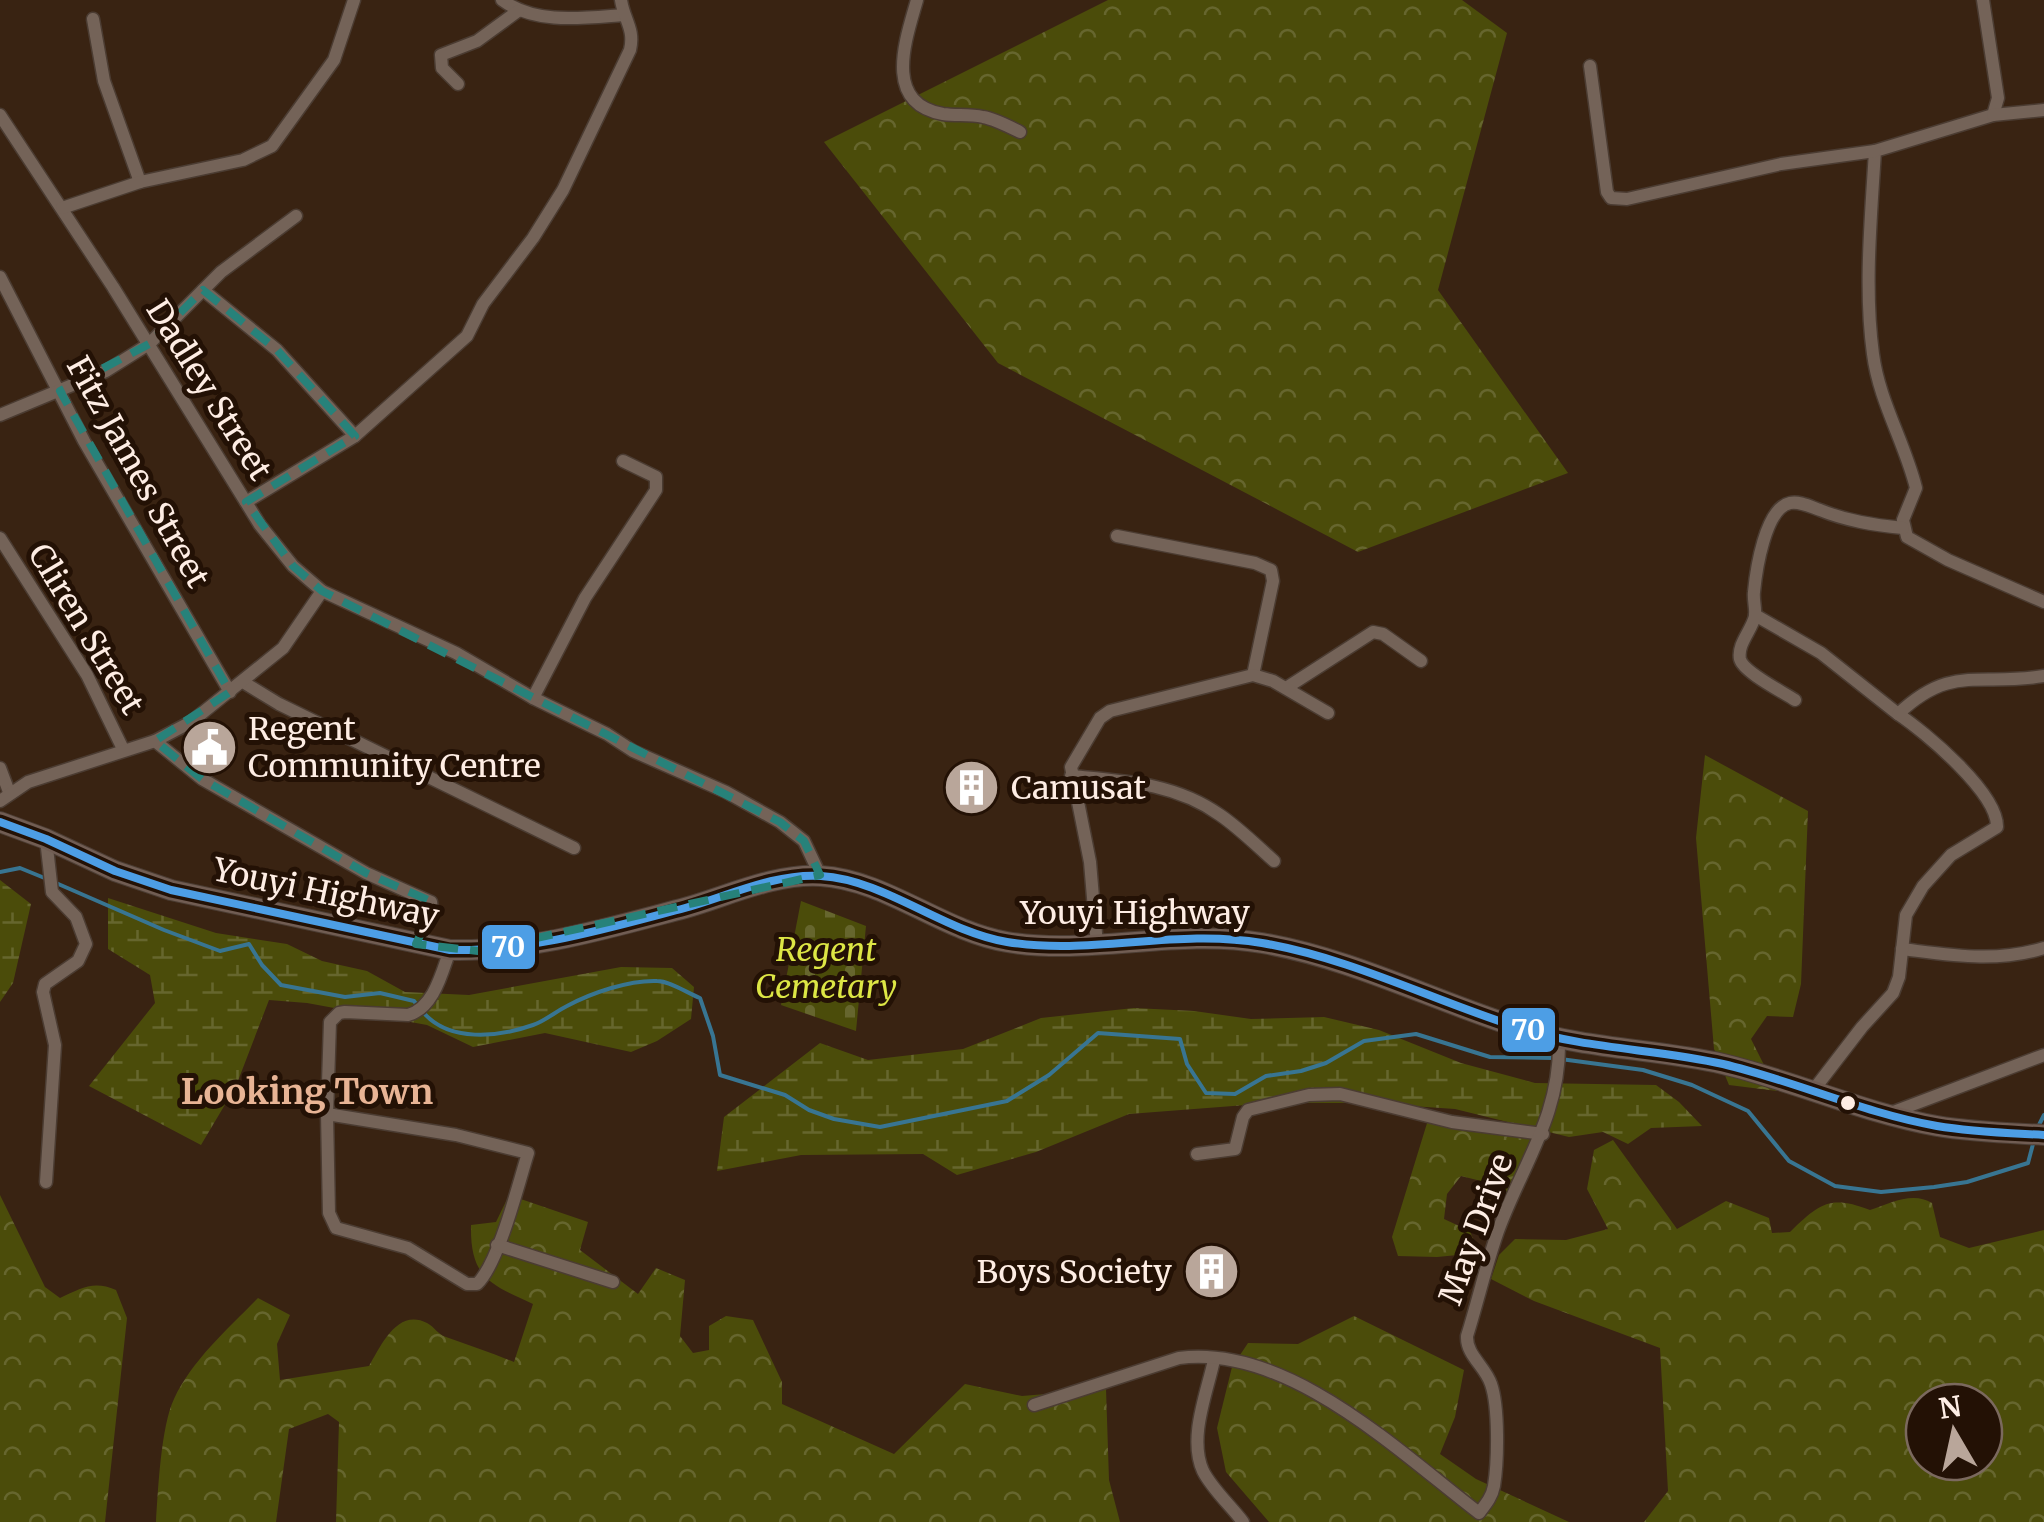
<svg xmlns="http://www.w3.org/2000/svg" width="2044" height="1522" viewBox="0 0 2044 1522" font-family="Merriweather,serif">
<defs>
<pattern id="forest-crowns" width="20" height="18" patternUnits="userSpaceOnUse" patternTransform="scale(2.5)"><rect width="20" height="18" fill="#4b4c0a"/><path d="M2 6a3 3 0 1 1 6 0M12 15a3 3 0 1 1 6 0" fill="none" stroke="#66662e"/></pattern>
<pattern id="wetland-marsh" width="20" height="14" patternUnits="userSpaceOnUse" patternTransform="scale(2.5)"><rect width="20" height="14" fill="#4b4c0a"/><path d="M1 5h8M5 5V1M11 12h8M15 12V8" fill="none" stroke="#66662e"/></pattern>
<pattern id="cemetery-stones" width="16" height="16" patternUnits="userSpaceOnUse" patternTransform="scale(2.5)"><rect width="16" height="16" fill="#4b4c0a"/><path d="M2 7V4a2 2 0 0 1 4 0v3zM10 15v-3a2 2 0 0 1 4 0v3z" fill="#66662e"/></pattern>
</defs>
<rect width="100%" height="100%" fill="#392312"/>
<g fill="url(#forest-crowns)" fill-rule="evenodd">
<path d="M1108 0H1462L1507 33 1438 290 1568 473 1358 552 998 363 824 142Z"/>
<path d="M1705 755 1808 811 1801 984 1793 1017 1767 1016 1751 1039 1777 1091 1729 1085 1714 1049 1696 838Z"/>
<path d="M1428 1120 1481 1132 1536 1137 1505 1204 1500 1198 1505 1187 1461 1176 1447 1194 1444 1219 1470 1231 1478 1253 1437 1257 1398 1256 1392 1237Z"/>
<path d="M1613 1140 1677 1229 1726 1201 1769 1218 1772 1233 1790 1232C1820 1203 1830 1195 1870 1210 1890 1203 1913 1191 1932 1203L1940 1237 1969 1248 2044 1230V1522H1644L1668 1491 1660 1348 1534 1301 1491 1279 1499 1255 1515 1239 1566 1240 1608 1229 1587 1189 1594 1150ZM1924 1402H1984V1462H1924Z"/>
<path d="M0 1195 45 1287 60 1298C81 1288 94 1280 116 1290L127 1318 105 1522H0Z"/>
<path d="M509 1195 588 1222 580 1250 638 1294 656 1268 685 1280 680 1336 693 1353 709 1350V1326L726 1316 753 1320 782 1382V1404L894 1454 965 1384 1022 1396 1106 1389 1109 1480 1120 1522H336L339 1422 328 1414 289 1429 276 1522H156C158 1491 161 1426 174 1399 192 1360 229 1328 258 1298L290 1315 277 1344 280 1380 369 1366C381 1346 397 1308 427 1323 435 1327 437 1334 446 1337 469 1345 492 1353 514 1362L533 1304C489 1284 470 1277 471 1225L496 1222Z"/>
<path d="M1354 1316 1464 1370 1455 1417 1440 1454 1476 1479 1569 1522H1269L1226 1472 1217 1428 1232 1367 1248 1343 1298 1344Z"/>
</g>
<g fill="url(#wetland-marsh)">
<path d="M0 880 31 904 13 983 0 1002Z"/>
<path d="M108 898 216 933 287 944 322 961 367 971 405 992 469 995 621 967 672 968 694 987 691 1019 657 1041 631 1052 545 1033 473 1047 427 1025 307 1003 269 1000 236 1086 201 1145 89 1086 155 1003 150 975 108 949Z"/>
<path d="M1134 1008 1194 1011 1251 1019 1324 1017 1379 1030 1461 1063 1535 1083 1656 1085 1679 1102 1702 1126 1651 1128 1628 1144 1603 1132 1569 1137 1455 1109 1368 1103H1273L1129 1114 1036 1152 957 1175 923 1154 801 1155 717 1171 724 1117 820 1043 868 1060 963 1049 1041 1018Z"/>
</g>
<path fill="url(#cemetery-stones)" d="M801 901 866 926 856 1031 781 1005Z"/>
<g fill="none" stroke-linecap="round" stroke-linejoin="round">
<g stroke="#387592" stroke-width="4">
<path d="M0 872 20 868 47 879"/>
<path d="M56 883 164 930 220 951 249 944 262 965 281 985 345 997 380 993 414 1001 417 1005"/>
<path d="M423 1012C449 1043 499 1037 533 1025 545 1021 555 1012 567 1006 591 993 629 980 657 981 670 981 687 993 700 998L713 1036 720 1075 785 1095 809 1110 834 1119 880 1127 1007 1101 1049 1075 1098 1033 1180 1039 1187 1064 1206 1093 1235 1094 1266 1076 1301 1071 1326 1063 1364 1041 1416 1034 1490 1057 1553 1058 1643 1070 1692 1085 1748 1111 1789 1161 1835 1186 1881 1192 1934 1187 1967 1182 2028 1163 2033 1144"/>
<path d="M2039 1125 2044 1115"/>
</g>
<defs>
<g id="street">
<path d="M502 0C536 25 583 18 623 15"/>
<path d="M917 0C906 39 882 103 943 114 956 116 969 114 983 117 995 119 1008 126 1020 132"/>
<path d="M1983 0 1998 98 1993 115 1875 151C1871 217 1864 289 1873 354 1879 401 1905 443 1916 488L1903 520 1907 537 1948 560 2044 602"/>
<path d="M93 19 104 81 140 182"/>
<path d="M1590 66 1607 192 1611 198 1627 199 1781 164 1875 151"/>
<path d="M458 84 442 68 441 55 477 41 518 11"/>
<path d="M0 115 113 287 260 525 293 566 322 591 456 653 533 698 607 734 633 751 726 792 780 822 804 841 820 875"/>
<path d="M1993 115 2044 110"/>
<path d="M62 208 140 182 243 160 272 146 334 60 354 0"/>
<path d="M0 277 84 441 230 692"/>
<path d="M203 290 277 350 355 436"/>
<path d="M0 415 106 371 149 344 221 272 296 216"/>
<path d="M246 502 355 436 467 336 483 304 533 238 563 190 630 50C635 29 624 20 621 0"/>
<path d="M1117 536 1255 563 1271 570 1273 581 1253 675"/>
<path d="M0 538 87 675 123 749"/>
<path d="M1755 615 1821 653 1898 714"/>
<path d="M243 682 279 704 574 848"/>
<path d="M1286 688 1373 632 1383 634 1421 661"/>
<path d="M533 698 585 598 656 490V477L623 461"/>
<path d="M1795 700C1783 692 1743 672 1740 659 1737 644 1752 630 1755 616 1756 608 1753 600 1754 592 1756 571 1765 508 1790 503 1800 501 1811 507 1820 510 1847 521 1874 525 1903 528"/>
<path d="M155 741 202 779 366 873 431 902 432 911 416 944"/>
<path d="M0 768 9 792"/>
<path d="M1071 776C1124 781 1175 783 1220 815 1239 828 1256 845 1274 861"/>
<path d="M0 801 28 782 155 741 191 722 283 648 322 591"/>
<path d="M46 839 52 892 76 917 86 944 78 961 45 984 43 992 55 1045 46 1182"/>
<path d="M1097 945 1090 862 1071 767 1100 718 1110 711 1253 675 1273 681 1328 713"/>
<path d="M1902 949C1951 955 1995 963 2044 948"/>
<path d="M1812 1092 1862 1027 1893 993 1899 977 1906 915 1923 886 1951 855 1997 827C1998 793 1925 732 1898 714 1952 663 1979 687 2044 676"/>
<path d="M327 1114 456 1135 528 1153C518 1185 499 1263 477 1284H467L408 1248 336 1228 329 1213 327 1114 330 1022 339 1013 345 1012 408 1015C434 1008 442 972 450 950"/>
<path d="M1888 1114 2044 1055"/>
<path d="M1197 1154 1235 1149 1243 1117 1248 1110 1309 1095 1340 1094 1452 1122 1543 1134"/>
<path d="M497 1245 613 1282"/>
<path d="M1214 1360C1207 1393 1188 1438 1203 1471 1212 1489 1231 1506 1243 1522"/>
<path d="M1034 1405 1179 1358C1288 1344 1399 1452 1479 1513 1486 1504 1492 1497 1494 1486 1498 1461 1499 1407 1491 1384 1485 1366 1466 1355 1467 1336 1478 1301 1486 1265 1498 1231 1523 1163 1561 1115 1559 1039"/>
</g>
<path id="primary" d="M0 822 46 839 115 871 171 890 450 950C529 952 609 928 685 908 728 896 775 873 821 876 886 880 942 931 1007 942 1091 956 1176 928 1262 943 1351 958 1434 1001 1520 1028 1586 1049 1656 1049 1723 1064 1795 1081 1863 1113 1937 1126 1972 1132 2009 1133 2044 1135"/>
</defs>
<use href="#street" stroke="#4b3c32" stroke-width="15"/>
<use href="#primary" stroke="#4b3c32" stroke-width="22"/>
<use href="#street" stroke="#746358" stroke-width="12"/>
<use href="#primary" stroke="#715d53" stroke-width="20"/>
<defs>
<path id="bus-1" d="M0 822 46 839 115 871 171 890 450 950C529 952 609 928 685 908 728 896 775 873 821 876 886 880 942 931 1007 942 1091 956 1176 928 1262 943 1351 958 1434 1001 1520 1028 1586 1049 1656 1049 1723 1064 1795 1081 1863 1113 1937 1126 1972 1132 2009 1133 2044 1135"/>
</defs>
<use href="#bus-1" stroke="#231105" stroke-width="15"/>
<use href="#bus-1" stroke="#4d9ee5" stroke-width="8"/>
</g>
<path fill="none" stroke="#27827a" stroke-width="8" stroke-dasharray="20 12" stroke-linejoin="round" d="M203 290 277 350 355 436 246 502 293 566 322 591 780 822 804 841 820 875 478 951 416 944 435 903 366 873 202 779 155 741 230 692 60 391 149 344Z"/>
<defs>
<symbol id="civic-disc" viewBox="-11 -11 22 22"><circle r="9.5" fill="#b9a69a" stroke="#231105"/><path d="M-.6-6.5H3V-4.5H.6V-3L4-1V1h2V6H-6V1h2V-1L-.6-3ZM-1.2 2.5V6h2.4V2.5Z" fill="#fff"/></symbol>
<symbol id="building-disc" viewBox="-11 -11 22 22"><circle r="9.5" fill="#b9a69a" stroke="#231105"/><path d="M-4-6H4V6H1V3H-1V6H-4ZM-2.5-4.3h1.7v1.8h-1.7ZM.8-4.3h1.7v1.8H.8ZM-2.5-1h1.7V.8h-1.7ZM.8-1h1.7V.8H.8Z" fill="#fff"/></symbol>
</defs>
<g fill-rule="evenodd">
<use href="#civic-disc" x="178" y="716" width="63" height="63"/>
<use href="#building-disc" x="940" y="756" width="63" height="63"/>
<use href="#building-disc" x="1180" y="1240" width="63" height="63"/>
</g>
<circle fill="#feede4" stroke="#231105" stroke-width="4" cx="1848" cy="1103" r="9"/>
<g text-anchor="middle" dominant-baseline="central" stroke-width="10" stroke-linejoin="round" paint-order="stroke">
<g font-size="32" fill="#feede4" stroke="#231105">
<text transform="translate(209 390) rotate(58)">Dadley Street</text>
<text transform="translate(138 472) rotate(61)">Fitz James Street</text>
<text transform="translate(86 629) rotate(59)">Cliren Street</text>
<text transform="translate(326 893) rotate(12)">Youyi Highway</text>
<text x="1135" y="913">Youyi Highway</text>
<text transform="translate(1476 1229) rotate(-70)">May Drive</text>
</g>
<g font-size="32" fill="#feede4" stroke="#231105" text-anchor="start">
<text x="248" y="729">Regent<tspan x="248" dy="37">Community Centre</tspan></text>
<text x="1011" y="788">Camusat</text>
<text x="1172" y="1272" text-anchor="end">Boys Society</text>
</g>
<g font-size="32" font-style="italic" fill="#dde645" stroke="#231105">
<text x="826" y="950">Regent<tspan x="826" dy="37">Cemetary</tspan></text>
</g>
<g font-size="35" font-weight="bold" fill="#e8b495" stroke="#231105">
<text x="307" y="1092">Looking Town</text>
</g>
</g>
<g stroke="#231105" stroke-width="4">
<rect x="480" y="923" width="57" height="48" rx="10" fill="#4d9ee5"/>
<rect x="1500" y="1006" width="57" height="48" rx="10" fill="#4d9ee5"/>
</g>
<g font-size="28" text-anchor="middle" font-weight="bold" fill="#fff">
<text x="508" y="957">70</text>
<text x="1528" y="1040">70</text>
</g>
<g transform="translate(1954 1432) rotate(351)"><circle r="48" fill="#231105" stroke="#7b695e" stroke-width="2.5"/>
<path d="M0-8L18 38L0 25L-18 38Z" fill="#b9a69a"/>
<text y="-15" font-size="28" font-weight="bold" text-anchor="middle" fill="#feede4">N</text>
</g>
</svg>
